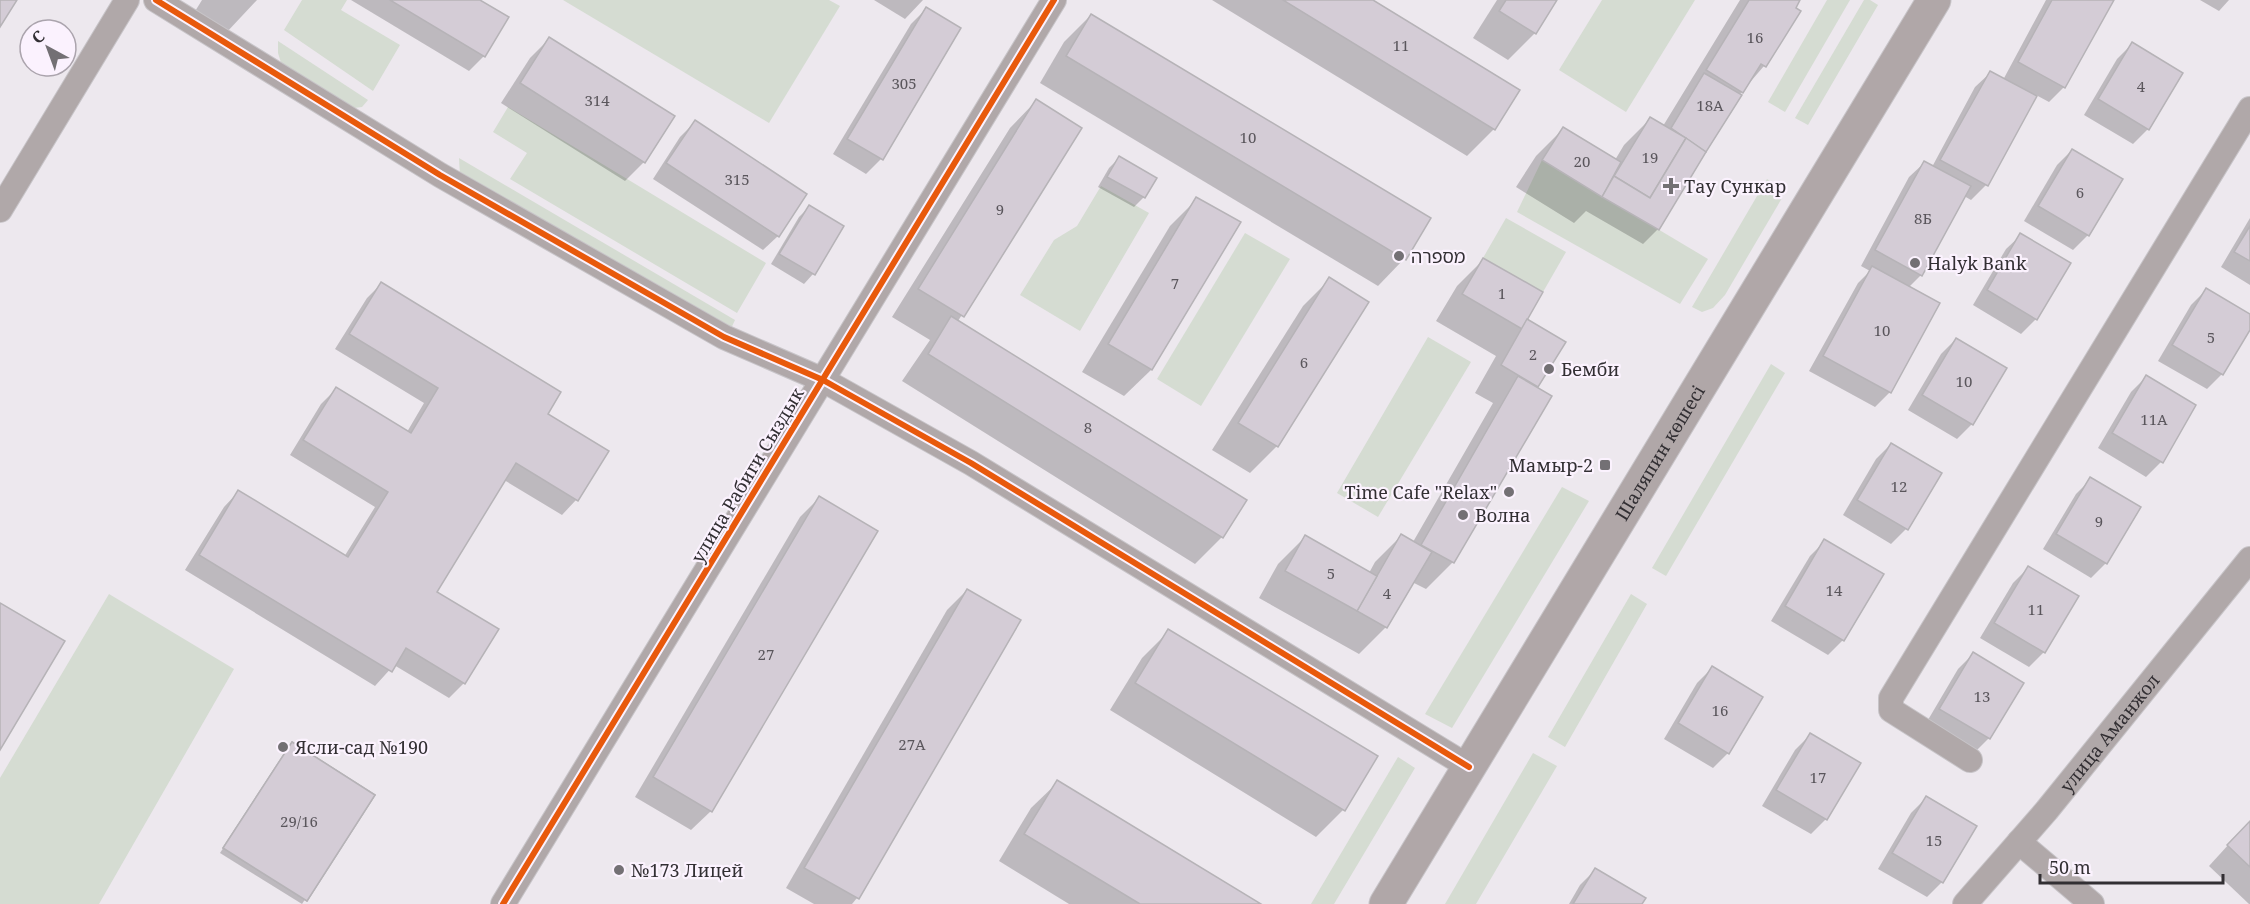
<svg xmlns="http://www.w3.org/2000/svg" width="2250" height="904" viewBox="0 0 2250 904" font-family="'Noto Serif','Noto Sans Hebrew',serif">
<rect width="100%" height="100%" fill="#ede8ee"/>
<g fill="#d5dcd2">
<path d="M302 0H347L341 10 400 45 373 91 284 30Z"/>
<path d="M563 0H829L840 6 769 123Z"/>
<path d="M1602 0H1695L1626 112 1559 70Z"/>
<path d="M1827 0H1850L1785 112 1768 102Z"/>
<path d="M1864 0H1870L1878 5 1808 125 1795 118Z"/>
<path d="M278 41 368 100 362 107 346 109 283 69 278 53Z"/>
<path d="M508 107 766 263 737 313 510 179 527 153 493 132Z"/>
<path d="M459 158 735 320 729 333 460 176Z"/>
<path d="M1542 160 1708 259 1680 304 1517 212Z"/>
<path d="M1767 179 1778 186 1782 198 1725 295 1713 308 1702 312 1692 307Z"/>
<path d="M1101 186 1149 213 1080 331 1020 295 1054 240 1077 226Z"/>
<path d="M1506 218 1566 252 1543 292 1483 258Z"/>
<path d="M1245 233 1290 259 1201 406 1157 379Z"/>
<path d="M1428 337 1471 362 1378 517 1337 493Z"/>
<path d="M1771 364 1785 373 1666 576 1652 568Z"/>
<path d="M1562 487 1589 501 1452 728 1425 714Z"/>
<path d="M109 594 234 669 99 904H0V778Z"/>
<path d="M1631 594 1647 604 1565 747 1548 737Z"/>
<path d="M1533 753 1557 766 1476 904H1445Z"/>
<path d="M1398 757 1415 768 1334 904H1311Z"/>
</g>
<g fill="#0003">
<path d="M202 0H257L226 33 194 13Z"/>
<path d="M351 0H477L484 56 469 71Z"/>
<path d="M874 0H923L905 19Z"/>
<path d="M1212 0H1370L1494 129 1467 156Z"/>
<path d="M1497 0H1555L1535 33 1508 60 1473 38Z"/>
<path d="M1740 0H1799L1794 8 1799 11 1764 66 1739 95 1658 229 1643 244 1586 211 1574 223 1516 187 1536 156 1563 129 1615 160 1624 145 1650 119 1663 126Z"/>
<path d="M2046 0H2112L2064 87 2049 102 2036 95 1986 185 1971 200 1964 196 1921 275 1908 288 1890 392 1875 407 1809 371 1858 283 1870 271 1861 266 1909 177 1924 163 1932 167 1975 87 1990 73 2003 80Z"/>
<path d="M2200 0H2229L2219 11Z"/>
<path d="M926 9 881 159 866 174 833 154 911 24Z"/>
<path d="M1091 15 1429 219 1404 259 1378 286 1040 83 1064 42Z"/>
<path d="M549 39 644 162 625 181 501 103 530 58Z"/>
<path d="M2132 44 2148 129 2133 144 2084 115 2117 59Z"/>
<path d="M1036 101 1080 129 958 321 1222 537 1195 564 902 381 930 340 892 317 1010 128Z"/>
<path d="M695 122 778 236 763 250 653 179 680 137Z"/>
<path d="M2072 150 2088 235 2073 250 2024 221 2057 165Z"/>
<path d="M1119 158 1144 197 1134 207 1098 187 1109 168Z"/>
<path d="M1197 199 1151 370 1124 396 1082 372 1170 226Z"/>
<path d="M809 207 813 274 804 284 771 264 799 217Z"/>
<path d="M2250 218V285L2221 267Z"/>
<path d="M2021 235 2036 319 2021 334 1973 305 2006 249Z"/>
<path d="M1484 259 1525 319 1564 343 1536 388 1550 396 1453 562 1426 589 1412 582 1386 627 1359 654 1259 598 1278 564 1305 537 1369 573 1375 562 1402 535 1413 542 1493 403 1475 393 1496 356 1436 321 1457 286Z"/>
<path d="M1330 279 1277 446 1250 473 1212 450 1303 306Z"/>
<path d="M381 284 546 414 607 452 576 500 562 515 504 480 435 592 464 683 449 698 394 665 375 686 185 570 224 507 238 492 344 557 375 507 290 455 321 404 336 389 407 432 424 403 335 349 367 298Z"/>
<path d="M2206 290 2250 316V327L2222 374 2207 389 2158 361 2191 305Z"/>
<path d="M1956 339 1972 424 1957 439 1908 410 1941 354Z"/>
<path d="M2146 377 2161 462 2146 477 2098 448 2131 392Z"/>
<path d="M1891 444 1906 529 1891 544 1843 515 1876 459Z"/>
<path d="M2091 479 2106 563 2091 578 2043 549 2076 494Z"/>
<path d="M819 498 711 811 691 830 635 797 800 517Z"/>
<path d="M1825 541 1843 640 1828 655 1771 621 1810 556Z"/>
<path d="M2028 568 2044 652 2029 667 1980 638 2013 583Z"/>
<path d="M967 590 1019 621 857 898 852 904H814L786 888 947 610Z"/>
<path d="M1169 631 1343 810 1316 837 1110 710 1142 658Z"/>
<path d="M1973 654 2022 683 1989 738 1974 753 1925 725 1958 669Z"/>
<path d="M1712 668 1728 753 1713 768 1664 739 1697 683Z"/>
<path d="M1810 735 1859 764 1826 819 1811 834 1762 806 1795 750Z"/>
<path d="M292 743 373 796 302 904 220 853Z"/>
<path d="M1058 782 1258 904H1069L999 861 1031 808Z"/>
<path d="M1926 798 1975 827 1942 882 1927 897 1878 869 1911 813Z"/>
<path d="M2250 821V904H2249L2209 866Z"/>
<path d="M1595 870 1640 904H1569L1580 885Z"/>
</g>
<g fill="#d4ccd6" stroke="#b6b3b7" stroke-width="1.5">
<path d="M0 0H17L0 27Z"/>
<path d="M390 0H480L509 17 485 57Z"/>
<path d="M1283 0H1373L1520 90 1495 130Z"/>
<path d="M1506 0H1557L1536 34 1499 11Z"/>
<path d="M1749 0H1800L1796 8 1801 11 1766 67 1761 64 1743 93 1706 70Z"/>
<path d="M2052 0H2114L2065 88 2018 62Z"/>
<path d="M926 7 961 28 883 160 847 139Z"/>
<path d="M1091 14 1431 218 1406 260 1066 56Z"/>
<path d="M549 37 675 116 645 163 520 83Z"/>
<path d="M2132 42 2183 73 2149 130 2098 99Z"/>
<path d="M1990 71 2037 96 1988 186 1940 160Z"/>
<path d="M1704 73 1742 95 1706 152 1671 128Z"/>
<path d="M1036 99 1082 128 964 317 918 289Z"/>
<path d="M1650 117 1686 138 1650 198 1614 176Z"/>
<path d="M695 120 807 194 779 237 666 163Z"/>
<path d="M1563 127 1621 162 1602 197 1542 160Z"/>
<path d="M1686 138 1706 152 1659 230 1602 197 1614 176 1650 198Z"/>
<path d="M2072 149 2123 179 2089 236 2038 206Z"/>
<path d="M1119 156 1157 178 1145 198 1107 177Z"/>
<path d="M1924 161 1971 186 1922 276 1875 250Z"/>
<path d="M1196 197 1241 222 1152 370 1108 344Z"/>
<path d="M809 205 844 226 815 275 779 254Z"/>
<path d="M2250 226V261L2234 252Z"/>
<path d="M2020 233 2071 263 2037 320 1987 290Z"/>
<path d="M1483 258 1543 292 1522 329 1462 294Z"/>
<path d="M1872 266 1940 303 1891 393 1823 356Z"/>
<path d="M1329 277 1369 302 1278 447 1238 423Z"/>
<path d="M381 282 561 392 548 414 609 451 578 501 516 463 437 592 499 629 465 684 406 648 392 672 199 555 238 490 348 557 388 492 303 440 336 387 411 433 438 388 349 334Z"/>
<path d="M2206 288 2250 314V330L2223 375 2172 345Z"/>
<path d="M951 316 1247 500 1223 538 928 354Z"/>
<path d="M1527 319 1566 342 1538 387 1501 365Z"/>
<path d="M1956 338 2007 368 1973 425 1922 395Z"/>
<path d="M2146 375 2196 405 2163 463 2112 433Z"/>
<path d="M1518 376 1552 396 1454 563 1421 545Z"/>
<path d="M1891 443 1942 473 1908 530 1857 500Z"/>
<path d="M2090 477 2141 507 2107 564 2056 534Z"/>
<path d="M819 496 878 531 712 812 653 777Z"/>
<path d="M1401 534 1432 552 1387 628 1357 611Z"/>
<path d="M1305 535 1377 576 1357 611 1285 571Z"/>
<path d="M1824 539 1884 574 1844 641 1785 606Z"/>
<path d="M2028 566 2079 596 2045 653 1994 623Z"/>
<path d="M967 589 1021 620 859 899 804 868Z"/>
<path d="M0 603 65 641 0 750Z"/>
<path d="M1168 629 1378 756 1345 811 1135 683Z"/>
<path d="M1973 652 2024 683 1990 739 1939 709Z"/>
<path d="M1712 666 1763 697 1729 754 1678 723Z"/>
<path d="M1810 733 1861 763 1827 820 1776 790Z"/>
<path d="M292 742 375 795 307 901 223 848Z"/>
<path d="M292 742 375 795 307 901 223 848Z"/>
<path d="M1057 780 1261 904H1140L1024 834Z"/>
<path d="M1926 796 1977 826 1943 883 1892 853Z"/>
<path d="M2250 821V867L2227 845Z"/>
<path d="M1595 868 1646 898 1642 904H1573Z"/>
</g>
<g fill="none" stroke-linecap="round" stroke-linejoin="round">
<defs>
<g id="minor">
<path d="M156 0 440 175 724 337 823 380 971 463 1469 767"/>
<path d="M0 210 127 0"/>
<path d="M1970 760 1891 710V698L2250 109"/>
<path d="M2019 842 2092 904"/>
<path d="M503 904 1054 0"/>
<path id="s1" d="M1965 904 2047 810 2250 559"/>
</g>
<g id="secondary">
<path id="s2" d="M1386 904 1934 0"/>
</g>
</defs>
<use href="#minor" stroke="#c7c4c8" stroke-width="26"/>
<use href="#secondary" stroke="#c7c4c8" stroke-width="35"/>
<use href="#minor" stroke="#b0a8a9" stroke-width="24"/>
<use href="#secondary" stroke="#b0a7a8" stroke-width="33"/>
<defs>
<g id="cycleway">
<path d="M156 0 440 175 724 337 823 380 971 463 1469 767"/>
<path d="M503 904 1054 0"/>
</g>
</defs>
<use href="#cycleway" stroke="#fbf2fe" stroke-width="10"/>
<use href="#cycleway" stroke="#e8590c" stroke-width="6"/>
</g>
<g fill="#737074" stroke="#fbf2fe" stroke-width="2">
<path d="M1668 177h6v6h6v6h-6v6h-6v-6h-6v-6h6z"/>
<circle cx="1399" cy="256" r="6"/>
<circle cx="1915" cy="263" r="6"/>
<circle cx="1549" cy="369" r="6"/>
<rect x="1599" y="459" width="12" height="12" rx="3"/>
<circle cx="1509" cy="492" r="6"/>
<circle cx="1463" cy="515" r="6"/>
<circle cx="283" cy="747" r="6"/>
<circle cx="619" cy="870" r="6"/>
</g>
<g text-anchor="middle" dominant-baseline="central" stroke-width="4.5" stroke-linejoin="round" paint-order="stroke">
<g font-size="15" fill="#5a565c">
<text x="1755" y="37">16</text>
<text x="1401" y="45">11</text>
<text x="904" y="83">305</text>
<text x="2141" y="86">4</text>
<text x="597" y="100">314</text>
<text x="1710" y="105">18А</text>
<text x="1248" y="137">10</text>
<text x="1650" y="157">19</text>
<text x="1582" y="161">20</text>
<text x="737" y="179">315</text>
<text x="2080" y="192">6</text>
<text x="1000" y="209">9</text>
<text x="1923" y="218">8Б</text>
<text x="1175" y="283">7</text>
<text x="1502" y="293">1</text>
<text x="1882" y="330">10</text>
<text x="2211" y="337">5</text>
<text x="1533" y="354">2</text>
<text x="1304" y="362">6</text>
<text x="1964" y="381">10</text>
<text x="2154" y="419">11А</text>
<text x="1088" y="427">8</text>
<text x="1899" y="486">12</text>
<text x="2099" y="521">9</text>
<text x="1331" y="573">5</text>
<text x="1834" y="590">14</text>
<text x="1387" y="593">4</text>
<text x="2036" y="609">11</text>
<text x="766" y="654">27</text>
<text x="1982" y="696">13</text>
<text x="1720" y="710">16</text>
<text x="912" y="744">27А</text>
<text x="1818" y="777">17</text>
<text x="299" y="821">29/16</text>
<text x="1934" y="840">15</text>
</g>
<g font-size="18" fill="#322f33" stroke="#fbf2fe" text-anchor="start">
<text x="1684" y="186">Тау Сункар</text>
<text x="1411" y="256">מספרה</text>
<text x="1927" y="263">Halyk Bank</text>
<text x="1561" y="369">Бемби</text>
<text x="1593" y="465" text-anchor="end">Мамыр-2</text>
<text x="1497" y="492" text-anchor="end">Time Cafe "Relax"</text>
<text x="1475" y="515">Волна</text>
<text x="295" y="747">Ясли-сад №190</text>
<text x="631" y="870">№173 Лицей</text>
</g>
<g font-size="18" fill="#322f33" stroke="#fbf2fe">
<text stroke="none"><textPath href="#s2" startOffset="528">Шаляпин көшесі</textPath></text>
<text transform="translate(747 475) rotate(-59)">улица Рабиги Сыздык</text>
<text stroke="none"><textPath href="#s1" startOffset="224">улица Аманжол</textPath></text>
</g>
</g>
<g transform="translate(48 48) rotate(319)"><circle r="28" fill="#fbf2fe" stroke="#aba4ad" stroke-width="1.5"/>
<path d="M0-4.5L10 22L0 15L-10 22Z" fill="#737074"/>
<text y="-9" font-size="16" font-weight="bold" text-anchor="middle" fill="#322f33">С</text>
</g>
<path d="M2040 874v9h183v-9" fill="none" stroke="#322f33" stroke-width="3"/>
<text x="2049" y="874" font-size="18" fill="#322f33" stroke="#fbf2fe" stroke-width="4.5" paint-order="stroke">50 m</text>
</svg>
